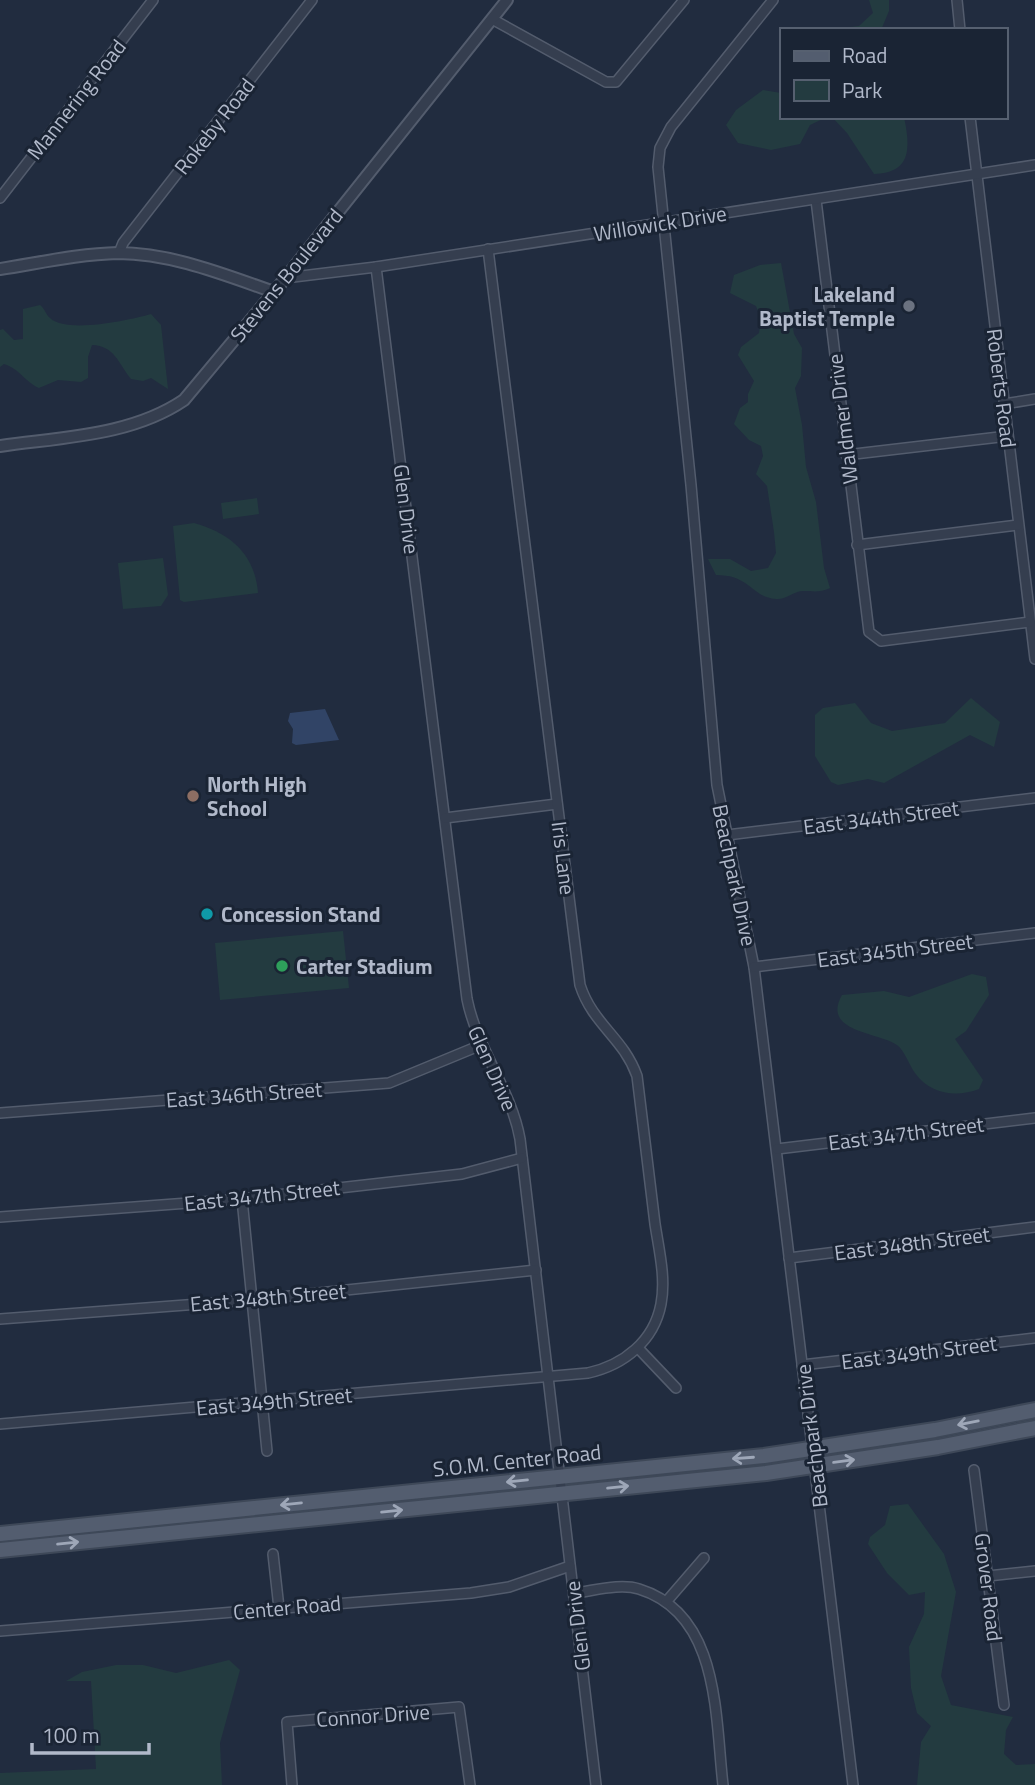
<svg xmlns="http://www.w3.org/2000/svg" width="1035" height="1785" viewBox="0 0 1035 1785" font-family="'Titillium Web',sans-serif">
<rect width="100%" height="100%" fill="#212c3f"/>
<g fill="#233b40">
<path d="M869 0H889V11L881 30H826L859 26 873 13Z"/>
<path d="M763 90 781 93V117H827L810 125 800 144 771 150 738 143 726 125 736 110Z"/>
<path d="M832 117H904C910 146 913 173 874 174L847 133Z"/>
<path d="M781 263 794 334 802 348 801 376 795 388 802 425 806 467 816 502 824 568 830 588C819 593 814 591 803 591 794 591 786 600 776 599 751 597 751 575 716 575L708 559H730L751 571 768 568 776 553 774 532 767 486 756 474 763 456 761 446 749 440 734 424 740 408 748 402V394L754 381 738 355 741 347 759 333 761 319 756 306 730 293 734 275 760 265Z"/>
<path d="M40 305C45 309 46 315 50 318 67 334 130 320 151 314L161 325 168 389 151 378 143 381 131 379C118 363 115 346 92 345L88 357V378L81 382 58 380 39 388C24 381 20 369 4 364L0 367V330L3 329 14 340 23 339V309Z"/>
<path d="M257 498 259 514 223 519 221 503Z"/>
<path d="M194 523C230 533 255 554 258 593L184 602 180 600 173 526Z"/>
<path d="M163 558 168 595 161 606 123 609 118 563Z"/>
<path d="M971 698 1000 722 994 747 970 735 884 783 868 779 838 785 831 782 815 756V715L823 708 855 703 871 723 892 731 945 723Z"/>
<path d="M343 931 349 988 220 1000 215 943Z"/>
<path d="M972 974 986 977 989 995 966 1031 955 1039 983 1080 979 1089C956 1098 930 1094 915 1073 909 1065 905 1051 897 1045 878 1032 821 1032 842 995L884 991 909 997Z"/>
<path d="M908 1504 944 1554 956 1592 941 1676 951 1705 1013 1717 1006 1730 1004 1754 1016 1765 1035 1764V1785H917L921 1742 931 1726 917 1713 911 1688 909 1647 924 1614 925 1592 909 1595 887 1573 868 1544 870 1537 885 1525 890 1506Z"/>
<path d="M229 1660 240 1670 220 1743 222 1785H0V1773L96 1769 91 1681H66L82 1672 116 1665H143L176 1673Z"/>
</g>
<path fill="#314466" d="M325 709 339 740 296 745 292 743 293 729 288 721 290 713Z"/>
<g fill="none" stroke-linecap="round" stroke-linejoin="round">
<defs>
<g id="minor">
<path d="M773 0 671 127 660 148 658 167 691 485 717 785 754 967 853 1785"/>
<path d="M957 0 960 30"/>
<path d="M492 19 606 82H616L684 0"/>
<path d="M970 117 1035 659"/>
<path d="M0 198 153 0"/>
<path d="M816 200 869 632 881 641 1030 622"/>
<path d="M119 253 123 243 312 0"/>
<path d="M376 267 467 999C477 1049 511 1089 520 1139L596 1785"/>
<path d="M285 278 376 267 1035 165"/>
<path d="M1004 404 1035 399"/>
<path d="M846 455 1008 436"/>
<path d="M857 545 1018 525"/>
<path d="M445 818 557 804"/>
<path d="M727 835 1035 798"/>
<path d="M754 967 1035 933"/>
<path d="M0 1113 389 1083 481 1045"/>
<path d="M777 1149 1035 1118"/>
<path d="M242 1199 267 1451"/>
<path d="M0 1217 242 1199 462 1174 522 1158"/>
<path d="M789 1258 1035 1227"/>
<path d="M0 1319 252 1300 536 1270"/>
<path d="M638 1348 676 1388"/>
<path d="M802 1365 1035 1338"/>
<path d="M0 1424 588 1373C624 1365 654 1341 661 1304 666 1278 659 1250 655 1224 649 1175 643 1125 637 1076 623 1037 593 1025 580 985L488 249"/>
<path d="M974 1470 1004 1705"/>
<path d="M273 1554 279 1608"/>
<path d="M988 1576 1035 1571"/>
<path d="M574 1593C593 1591 620 1583 639 1589 720 1614 715 1716 723 1785"/>
<path d="M666 1602 704 1558"/>
<path d="M0 1631 471 1593 509 1587 570 1566"/>
<path d="M292 1785 287 1722 459 1707 470 1785"/>
</g>
<g id="tertiary">
<path d="M0 269C39 263 78 254 118 253 171 253 225 275 274 292"/>
<path d="M0 446C62 437 131 436 184 400L279 286 507 0"/>
</g>
<g id="primary">
<path d="M0 1534 764 1456 935 1430 1035 1410"/>
<path d="M0 1550 766 1473 938 1447 1035 1428"/>
</g>
</defs>
<use href="#minor" stroke="#535c6d" stroke-width="12"/>
<use href="#tertiary" stroke="#535c6d" stroke-width="14"/>
<use href="#primary" stroke="#3e4858" stroke-width="18"/>
<use href="#minor" stroke="#353e4f" stroke-width="9"/>
<use href="#tertiary" stroke="#353e4f" stroke-width="10"/>
<use href="#primary" stroke="#535d6f" stroke-width="14"/>
</g>
<defs><path id="oneway-shaft" d="M-6 0H5M1.5-3L5.5 0L1.5 3" fill="none" stroke-width="1.6" stroke-linecap="round" stroke-linejoin="round" transform="scale(1.75)"/></defs>
<g stroke="#9ea7b8">
<use href="#oneway-shaft" transform="translate(968 1423) rotate(169)"/>
<use href="#oneway-shaft" transform="translate(743 1458) rotate(176)"/>
<use href="#oneway-shaft" transform="translate(844 1461) rotate(-8)"/>
<use href="#oneway-shaft" transform="translate(517 1481) rotate(174)"/>
<use href="#oneway-shaft" transform="translate(618 1487) rotate(-6)"/>
<use href="#oneway-shaft" transform="translate(291 1504) rotate(174)"/>
<use href="#oneway-shaft" transform="translate(392 1511) rotate(-6)"/>
<use href="#oneway-shaft" transform="translate(68 1543) rotate(-6)"/>
</g>
<circle fill="#6b7280" stroke="#1a2434" stroke-width="2.5" cx="909" cy="306" r="7"/>
<circle fill="#8d6e63" stroke="#1a2434" stroke-width="2.5" cx="193" cy="796" r="7"/>
<circle fill="#0f9aa8" stroke="#1a2434" stroke-width="2.5" cx="207" cy="914" r="7"/>
<circle fill="#2e9e5b" stroke="#1a2434" stroke-width="2.5" cx="282" cy="966" r="7"/>
<g text-anchor="middle" dominant-baseline="central" stroke-width="6" stroke-linejoin="round" paint-order="stroke">
<g font-size="21" fill="#b1b9ca" stroke="#1a2434">
<text transform="translate(76 99) rotate(-52)">Mannering Road</text>
<text transform="translate(214 126) rotate(-52)">Rokeby Road</text>
<text transform="translate(660 223) rotate(-9)">Willowick Drive</text>
<text transform="translate(286 275) rotate(-51)">Stevens Boulevard</text>
<text transform="translate(1002 388) rotate(83)">Roberts Road</text>
<text transform="translate(842 419) rotate(-97)">Waldmer Drive</text>
<text transform="translate(407 509) rotate(83)">Glen Drive</text>
<text transform="translate(881 817) rotate(-7)">East 344th Street</text>
<text transform="translate(564 858) rotate(83)">Iris Lane</text>
<text transform="translate(735 875) rotate(78)">Beachpark Drive</text>
<text transform="translate(895 950) rotate(-7)">East 345th Street</text>
<text transform="translate(493 1068) rotate(66)">Glen Drive</text>
<text transform="translate(244 1094) rotate(-4)">East 346th Street</text>
<text transform="translate(906 1133) rotate(-7)">East 347th Street</text>
<text transform="translate(262 1195) rotate(-6)">East 347th Street</text>
<text transform="translate(912 1243) rotate(-7)">East 348th Street</text>
<text transform="translate(268 1297) rotate(-5)">East 348th Street</text>
<text transform="translate(919 1352) rotate(-7)">East 349th Street</text>
<text transform="translate(274 1401) rotate(-5)">East 349th Street</text>
<text transform="translate(811 1436) rotate(-97)">Beachpark Drive</text>
<text transform="translate(517 1460) rotate(-6)">S.O.M. Center Road</text>
<text transform="translate(989 1587) rotate(83)">Grover Road</text>
<text transform="translate(287 1607) rotate(-5)">Center Road</text>
<text transform="translate(577 1626) rotate(-97)">Glen Drive</text>
<text transform="translate(373 1715) rotate(-4)">Connor Drive</text>
</g>
<g font-size="21" font-weight="bold" fill="#b1b9ca" stroke="#1a2434" text-anchor="start">
<text x="895" y="294" text-anchor="end">Lakeland<tspan x="895" dy="24">Baptist Temple</tspan></text>
<text x="207" y="784">North High<tspan x="207" dy="24">School</tspan></text>
<text x="221" y="914">Concession Stand</text>
<text x="296" y="966">Carter Stadium</text>
</g>
</g>
<rect x="780" y="28" width="228" height="91" fill="#1a2434" stroke="#566070" stroke-width="2"/>
<rect x="794" y="51" width="35" height="10" fill="#535d6f" stroke="#566070" stroke-width="2"/>
<text x="842" y="63" font-size="21" fill="#b1b9ca">Road</text>
<rect x="794" y="80" width="35" height="21" fill="#233b40" stroke="#566070" stroke-width="2"/>
<text x="842" y="98" font-size="21" fill="#b1b9ca">Park</text>
<path d="M32 1743v10h117v-10" fill="none" stroke="#b1b9ca" stroke-width="3.5"/>
<text x="42" y="1743" font-size="21" fill="#b1b9ca" stroke="#1a2434" stroke-width="5" paint-order="stroke">100 m</text>
</svg>
